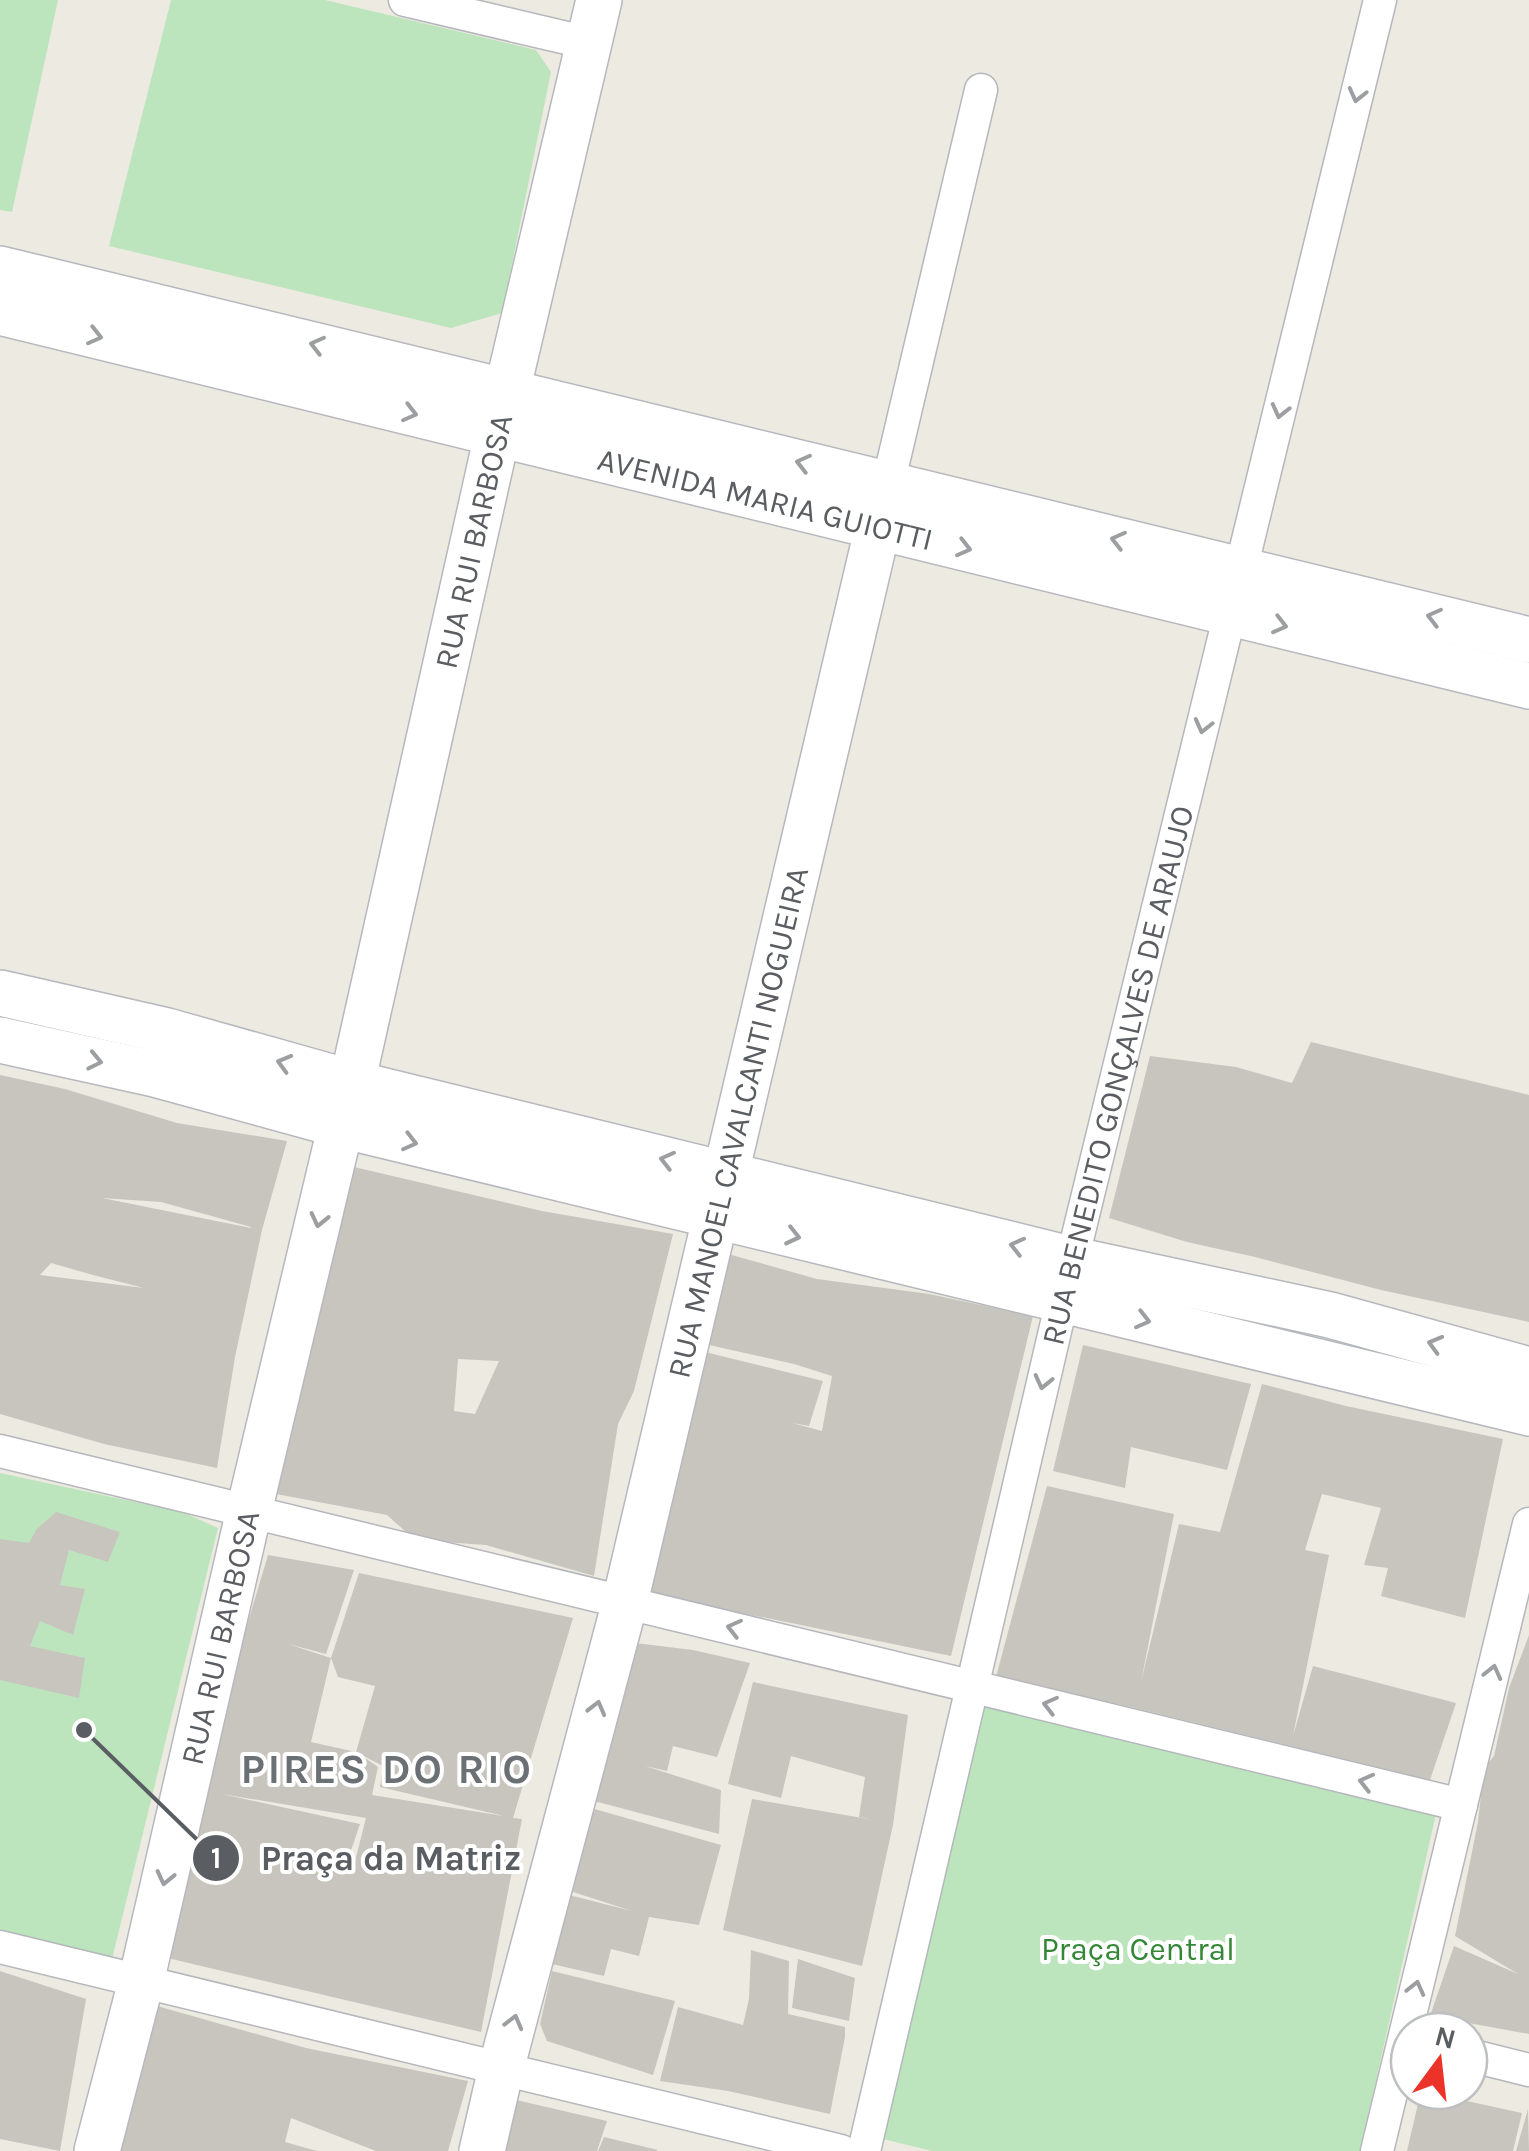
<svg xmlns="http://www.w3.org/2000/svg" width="1529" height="2151" viewBox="0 0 1529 2151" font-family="Karla,sans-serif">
<rect width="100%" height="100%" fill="#edeae1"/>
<g fill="#bde5bd">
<path d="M0 0H58L12 212 0 210Z"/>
<path d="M171 0H325L536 50 551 72 502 313 451 328 109 246Z"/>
<path d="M0 1473 182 1512 218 1528 112 1959 0 1933Z"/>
<path d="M981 1705 1436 1814 1360 2151H932L883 2139Z"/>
</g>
<g fill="#c8c5be" fill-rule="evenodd">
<path d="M1311 1042 1529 1095V1322L1381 1290 1255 1257 1187 1242 1109 1218 1150 1056 1236 1067 1292 1083Z"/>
<path d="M0 1075 65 1089 177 1123 287 1141 262 1230 235 1357 217 1468 104 1444 0 1414ZM102 1198 161 1202 251 1227V1228ZM51 1263 93 1275 144 1288 40 1275Z"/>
<path d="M354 1167 542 1211 673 1234 634 1391 618 1424 594 1576 486 1545 415 1540 387 1515 271 1493 317 1328 332 1243ZM458 1359 499 1361 475 1414 454 1411Z"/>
<path d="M721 1252 817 1279 929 1294 1033 1316 951 1656 640 1592 701 1351 823 1381 809 1426 792 1423 822 1431 832 1376 794 1364 700 1343Z"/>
<path d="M1083 1345 1251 1384 1227 1470 1131 1447 1125 1488 1053 1471Z"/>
<path d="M1262 1384 1346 1406 1503 1439 1465 1618 1381 1596 1388 1568 1364 1565 1381 1508 1322 1494 1325 1484 1305 1550 1329 1555 1293 1736 1313 1666 1456 1703 1430 1780 1135 1708 996 1677 1047 1486 1174 1514 1141 1682 1179 1524 1220 1532Z"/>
<path d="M56 1512 120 1532 108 1562 69 1550 60 1585 85 1589 73 1635 40 1621 30 1646 85 1658 79 1698 0 1680V1539L29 1543 36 1530Z"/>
<path d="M268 1555 354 1570 326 1654 288 1644 331 1658 311 1742 356 1752 375 1686 338 1677 331 1658 359 1573 573 1618 513 1818 522 1819 481 2032 159 1956 198 1790ZM358 1753 383 1766 380 1787 504 1816 372 1795 378 1767ZM222 1794 366 1818 352 1873 344 1871 360 1824Z"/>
<path d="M1529 1635V2034L1430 2016 1454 1946 1518 1974 1455 1936 1478 1822 1484 1768 1494 1756 1509 1688Z"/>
<path d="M635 1643 693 1650 750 1663 717 1757 673 1746 667 1771 645 1766 721 1790 719 1834 590 1800Z"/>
<path d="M753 1682 908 1715 893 1825 862 1966 723 1930 752 1799 874 1820 859 1817 865 1777 791 1756 781 1798 728 1784Z"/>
<path d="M591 1808 721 1845 699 1925 649 1917 639 1956 611 1949 604 1976 552 1964 569 1895 632 1911 567 1890Z"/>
<path d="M751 1950 789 1961 788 2014 845 2027V2037L830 2114 728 2091 660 2081 678 2007 743 2025 749 1999Z"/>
<path d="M798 1959 855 1978 849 2021 792 2008Z"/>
<path d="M0 1971 86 1999 60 2151 0 2139Z"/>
<path d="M552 1971 675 2001 653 2075 547 2041 540 2024Z"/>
<path d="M157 2006 306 2048 468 2081 448 2151H376L291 2118 285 2142 317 2151H117Z"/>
<path d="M1421 2091 1522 2113 1513 2151H1407Z"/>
<path d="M512 2099 607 2121 597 2151H503Z"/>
<path d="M1528 2109 1529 2151H1516Z"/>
<path d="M604 2137 658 2150 657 2151H598Z"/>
</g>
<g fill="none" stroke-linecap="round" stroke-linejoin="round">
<defs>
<g id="street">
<path d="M405 0 588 43"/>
<path d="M888 484 981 90"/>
<path d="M0 1451 1461 1805"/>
<path d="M0 1947 841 2151"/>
<path d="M1469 2055 1529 2070"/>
<path id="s1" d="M864 2151 1062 1301 1380 0"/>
<path d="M1377 2151 1529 1524"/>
</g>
<g id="secondary">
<path d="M0 269 1529 640"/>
<path id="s2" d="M0 312 1529 686"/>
<path d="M0 993 167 1031 352 1083 1074 1260 1330 1315 1529 1370"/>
<path d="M0 1040 155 1074 341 1125 1529 1413"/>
<path id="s3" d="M352 1083 507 391 599 0"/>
<path id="s4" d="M97 2151 141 1982 249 1511 341 1125 333 1110 332 1098"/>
<path id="s5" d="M482 2151 501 2069 625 1602 888 484"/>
</g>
</defs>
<use href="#street" stroke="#b4b7bc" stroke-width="35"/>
<use href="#secondary" stroke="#b5b8be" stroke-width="48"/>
<use href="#street" stroke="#fff" stroke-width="32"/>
<use href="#secondary" stroke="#fff" stroke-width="45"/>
</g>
<defs><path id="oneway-chevron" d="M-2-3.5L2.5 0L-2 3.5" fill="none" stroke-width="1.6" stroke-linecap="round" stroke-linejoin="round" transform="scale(2.5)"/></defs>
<g stroke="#9c9ea1">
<use href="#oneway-chevron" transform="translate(1357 95) rotate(104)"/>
<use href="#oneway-chevron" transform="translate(95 336) rotate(14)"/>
<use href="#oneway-chevron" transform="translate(317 345) rotate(-166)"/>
<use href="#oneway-chevron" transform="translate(1280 411) rotate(104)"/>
<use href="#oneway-chevron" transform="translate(410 413) rotate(14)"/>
<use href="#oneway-chevron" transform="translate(803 463) rotate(-166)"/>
<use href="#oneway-chevron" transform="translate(1118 540) rotate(-166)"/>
<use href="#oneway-chevron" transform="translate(964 548) rotate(14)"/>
<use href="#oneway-chevron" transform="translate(1434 617) rotate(-166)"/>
<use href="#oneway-chevron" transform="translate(1280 625) rotate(14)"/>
<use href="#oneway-chevron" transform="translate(1203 726) rotate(104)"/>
<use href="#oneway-chevron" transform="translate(95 1061) rotate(12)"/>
<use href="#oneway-chevron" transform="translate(284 1063) rotate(-164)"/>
<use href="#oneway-chevron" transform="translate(410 1142) rotate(14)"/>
<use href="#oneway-chevron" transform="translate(667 1160) rotate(-166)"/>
<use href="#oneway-chevron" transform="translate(319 1220) rotate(103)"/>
<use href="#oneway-chevron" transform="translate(793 1236) rotate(13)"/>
<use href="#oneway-chevron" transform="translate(1017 1246) rotate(-166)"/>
<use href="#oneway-chevron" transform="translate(1143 1320) rotate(14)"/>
<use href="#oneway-chevron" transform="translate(1435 1344) rotate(-164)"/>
<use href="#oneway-chevron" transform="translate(1043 1382) rotate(103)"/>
<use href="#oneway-chevron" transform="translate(734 1628) rotate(-166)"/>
<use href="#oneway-chevron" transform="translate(1493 1672) rotate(-76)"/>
<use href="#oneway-chevron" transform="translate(1050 1705) rotate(-166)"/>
<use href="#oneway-chevron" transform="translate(597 1708) rotate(-75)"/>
<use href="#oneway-chevron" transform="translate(1366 1782) rotate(-166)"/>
<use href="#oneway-chevron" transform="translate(165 1878) rotate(103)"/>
<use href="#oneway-chevron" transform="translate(1416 1988) rotate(-76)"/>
<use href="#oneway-chevron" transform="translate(514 2022) rotate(-75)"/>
</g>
<g text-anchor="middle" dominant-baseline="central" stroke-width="8" stroke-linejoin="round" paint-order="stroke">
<g font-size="32" fill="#5a5e62" stroke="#fff">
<text stroke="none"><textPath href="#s2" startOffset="788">AVENIDA MARIA GUIOTTI</textPath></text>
<text stroke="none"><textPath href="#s3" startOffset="555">RUA RUI BARBOSA</textPath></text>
<text stroke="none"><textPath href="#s1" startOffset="1105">RUA BENEDITO GONÇALVES DE ARAUJO</textPath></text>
<text stroke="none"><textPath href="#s5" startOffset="1060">RUA MANOEL CAVALCANTI NOGUEIRA</textPath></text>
<text stroke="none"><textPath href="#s4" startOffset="528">RUA RUI BARBOSA</textPath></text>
</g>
<g font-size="32" fill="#348736" stroke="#fff">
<text x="1138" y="1949">Praça Central</text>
</g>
<g font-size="42" font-weight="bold" letter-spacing="2.5" fill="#6b7074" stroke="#fff">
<text x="387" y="1769">PIRES DO RIO</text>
</g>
</g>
<path fill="none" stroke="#5a5e62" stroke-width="4" d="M84 1730L216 1858"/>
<g fill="#5a5e62" stroke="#fff" stroke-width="4">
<circle cx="84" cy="1730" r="10"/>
<circle cx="216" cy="1858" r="25"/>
</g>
<g font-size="30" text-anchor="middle" font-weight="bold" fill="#fff">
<text x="216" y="1868">1</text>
</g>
<g font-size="35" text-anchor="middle" font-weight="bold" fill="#5a5e62" stroke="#fff" stroke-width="8" stroke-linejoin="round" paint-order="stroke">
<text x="391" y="1870">Praça da Matriz</text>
</g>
<g transform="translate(1439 2061) rotate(15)"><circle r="48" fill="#ffffff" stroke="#bdbfc0" stroke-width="2.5"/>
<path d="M0-8L18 38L0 25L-18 38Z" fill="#eb3329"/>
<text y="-15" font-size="28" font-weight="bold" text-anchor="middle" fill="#5a5e62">N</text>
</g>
</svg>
